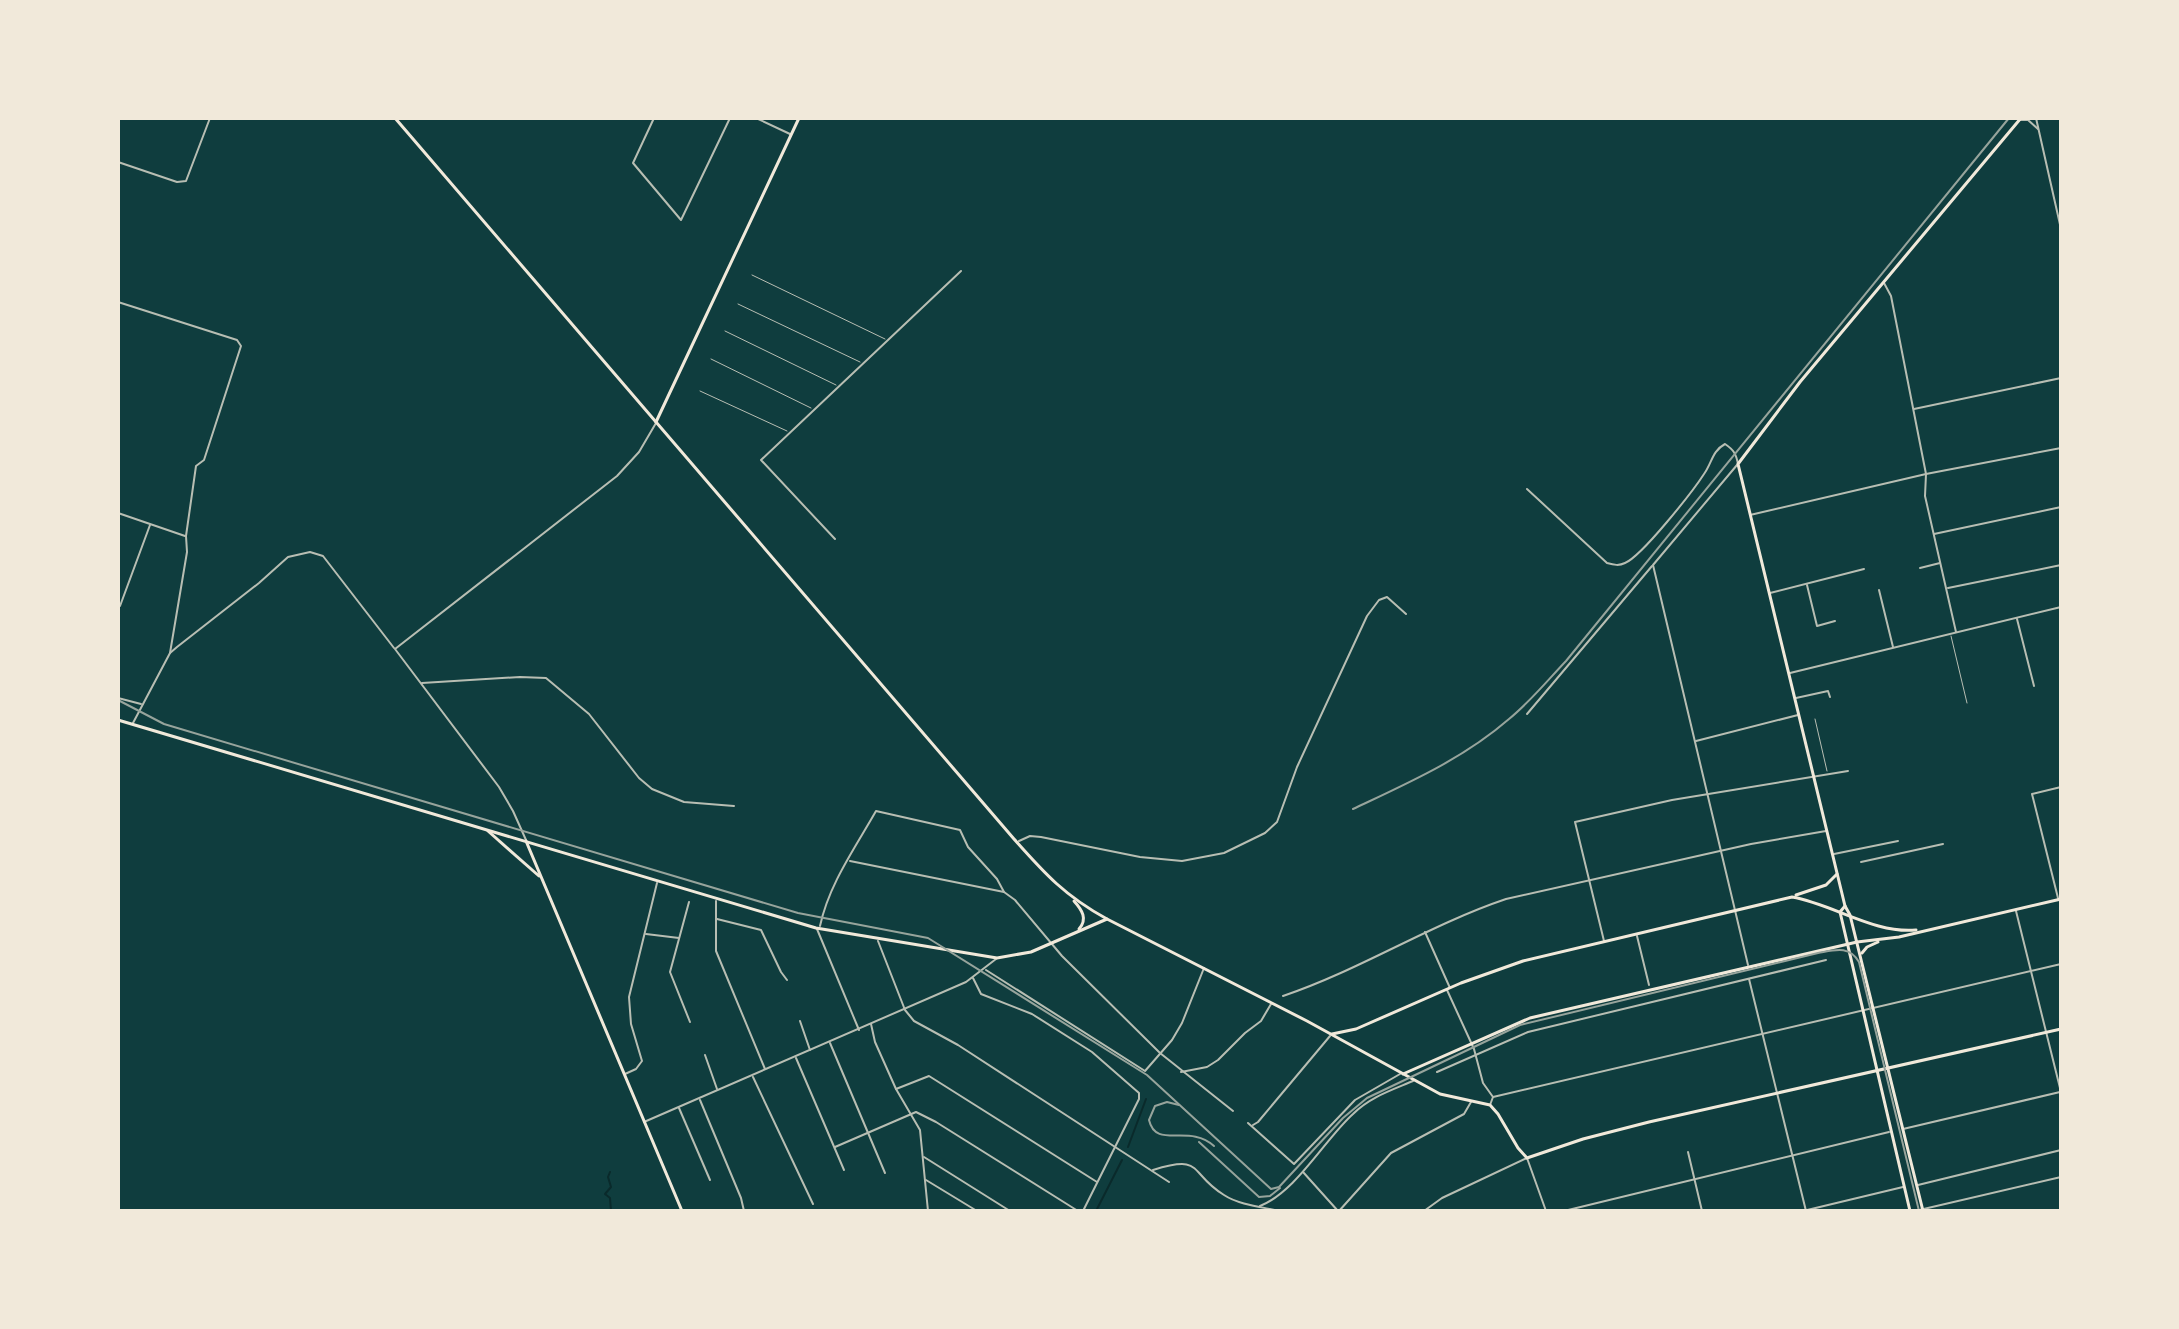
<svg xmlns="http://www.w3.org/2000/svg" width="2179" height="1329" viewBox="0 0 2179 1329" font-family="Inter,sans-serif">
<rect width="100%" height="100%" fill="#0f3d3e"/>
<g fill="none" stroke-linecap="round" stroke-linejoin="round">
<g stroke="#0a2a2b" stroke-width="2">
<path d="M1128 1147 1146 1099"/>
<path d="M610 1172 608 1177 611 1187 605 1194 610 1198 611 1211"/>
<path d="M1096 1211 1122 1160"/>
</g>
<g stroke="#b8beb3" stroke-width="1">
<path d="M752 275 885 339"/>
<path d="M738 304 860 362"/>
<path d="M725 331 836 385"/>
<path d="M711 359 811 408"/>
<path d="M700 391 787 431"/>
<path d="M1951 636 1967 703"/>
</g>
<path stroke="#b8beb3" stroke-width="1" d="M1815 719 1827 771"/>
<g stroke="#b8beb3" stroke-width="2">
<path d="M654 118 633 163 681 220 730 118"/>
<path d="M756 118 790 134"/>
<path d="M2036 118 2061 229"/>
<path d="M2020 120H2028L2038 129"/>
<path d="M118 162 177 182 186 181 210 118"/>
<path d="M1884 283 1891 296 1926 474 1925 496 1956 632"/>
<path d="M118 302 237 340 241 346 204 460 196 466 186 536 187 552 170 653"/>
<path d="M1914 409 2061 378"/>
<path d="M1527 489 1607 563C1614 565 1619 566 1625 563 1642 556 1693 491 1704 474 1712 463 1712 451 1725 444 1734 450 1736 454 1738 464"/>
<path d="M118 513 185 536"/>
<path d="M1750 515 1926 474 2061 448"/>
<path d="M1934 534 2061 507"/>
<path d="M835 539 761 460 961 271"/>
<path d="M1920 568 1940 563"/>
<path d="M1807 585 1817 626 1835 621"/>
<path d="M1948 588 2061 565"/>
<path d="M1879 590 1893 647"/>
<path d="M1770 593 1864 569"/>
<path d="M120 606 150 525"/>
<path d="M2017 619 2034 686"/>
<path d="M1790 673 2061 607"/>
<path d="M422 683 520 677 546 678 589 714 639 778 652 789 684 802 734 806"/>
<path d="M118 698 141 704"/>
<path d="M1796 698 1828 691 1830 697"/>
<path d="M1527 714 1652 566"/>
<path d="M133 723 170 653 177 647 259 583 288 557 310 552 323 556 394 648"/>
<path d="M1696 741 1798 715"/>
<path d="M1019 841 1030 836 1041 837 1140 857 1182 861 1224 853 1265 833 1277 822 1297 767 1367 616 1379 600 1387 597 1406 614"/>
<path d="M1834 854 1898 841"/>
<path d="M850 861 1004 892"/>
<path d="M1861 862 1943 844"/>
<path d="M2058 898 2032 794 2061 787"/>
<path d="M716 901V951L765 1069"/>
<path d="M689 902 670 972 690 1022"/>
<path d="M2016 911 2061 1092"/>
<path d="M717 919 761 930 781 972 787 980"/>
<path d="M820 926C829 884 855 848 876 811L960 830 968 847 997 879 1004 892 1015 900 1062 956 1160 1053 1233 1111"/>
<path d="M817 929 859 1030"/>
<path d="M1425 932 1450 988"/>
<path d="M646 934 679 938"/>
<path d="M1637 936 1649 985"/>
<path d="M878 941 905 1010 914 1021 958 1045 1169 1182"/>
<path d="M1604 941 1575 822 1672 800 1848 771"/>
<path d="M986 970 1145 1071 1172 1040 1182 1023 1204 968"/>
<path d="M973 978 981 994 1032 1014 1092 1052 1139 1093V1099L1083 1211"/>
<path d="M1447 990 1474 1049 1483 1083 1493 1097"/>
<path d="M1283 996C1360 970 1429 925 1506 899L1751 844 1826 831"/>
<path d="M800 1021 810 1050"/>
<path d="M871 1024 875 1042 896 1089 920 1130 928 1211"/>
<path d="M830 1043 885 1173"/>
<path d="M705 1055 717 1089"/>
<path d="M796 1058 844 1170"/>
<path d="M1181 1072 1207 1067 1218 1060 1245 1033 1261 1021 1271 1004"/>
<path d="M1437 1072 1528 1032 1826 960"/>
<path d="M625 1074 636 1069 642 1061 631 1024 629 997 657 883"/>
<path d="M753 1077 813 1204"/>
<path d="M896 1089 929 1076 1097 1182"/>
<path d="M700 1100 741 1198 744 1211"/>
<path d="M1490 1105 1493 1097 2061 964"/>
<path d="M679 1108 710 1180"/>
<path d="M1248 1123 1294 1164 1355 1100 1400 1074"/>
<path d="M1253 1125 1258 1122 1330 1036"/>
<path d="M1903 1129 2060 1092"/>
<path d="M835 1147 916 1112 936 1122 1078 1211"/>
<path d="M1688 1152 1702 1211"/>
<path d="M924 1157 1010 1211"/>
<path d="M1153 1170C1205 1154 1188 1173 1224 1195 1239 1205 1262 1207 1280 1211"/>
<path d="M1303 1172 1338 1211"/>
<path d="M926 1180 977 1211"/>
<path d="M1918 1185 2061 1150"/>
<path d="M1260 1206C1296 1192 1325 1139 1353 1114 1370 1097 1392 1090 1413 1081"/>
<path d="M1339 1211 1391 1153 1464 1114 1471 1102"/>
<path d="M1424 1211 1442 1198 1527 1158 1546 1211"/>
<path d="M1564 1211 1889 1132"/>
<path d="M1803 1211 1903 1187"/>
<path d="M1915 1211 2061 1177"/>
</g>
<g stroke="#b8beb3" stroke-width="2">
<path d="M1737 465 1653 565 1748 965"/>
<path d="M526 840 513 811 499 787 395 649 617 476 639 452 656 423"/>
<path d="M1749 979 1806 1211"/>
<path d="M644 1122 966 982 996 959"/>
</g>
<g stroke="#f1e9da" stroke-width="3">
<path d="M395 118 1014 839C1045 874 1065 896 1107 919L1307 1021 1440 1094 1490 1105 1498 1114 1518 1148 1527 1158 1583 1139 1649 1122 2061 1029"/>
<path d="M656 422 799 118"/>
<path d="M118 720 816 928 997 958 1031 952 1107 919"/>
<path d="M488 831 539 876"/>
<path d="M526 841 682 1211"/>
<path d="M1796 895 1826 885 1837 874"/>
<path d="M1074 901C1082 910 1088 919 1079 929"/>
<path d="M1845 906 1840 912 1910 1211"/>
<path d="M1862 953 1867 947 1878 942"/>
<path d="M1332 1034 1356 1029 1461 983 1523 961 1792 897C1833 904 1874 934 1916 930"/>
<path d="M1403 1074 1530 1018 1857 942 1899 937 2061 899"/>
<path d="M1923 1211 1850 915 1845 906 1738 464 1800 382 2021 118"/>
</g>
<g stroke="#97a49c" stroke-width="2">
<path d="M118 700 164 724 798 913 928 938 1147 1075 1271 1189 1279 1187 1343 1118 1367 1098 1520 1025 1818 953C1835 950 1849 945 1859 962L1919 1211"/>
<path d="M1179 1105 1167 1102 1155 1106 1149 1120C1156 1150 1189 1123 1214 1146"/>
<path d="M1199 1142 1259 1197 1270 1196 1280 1188"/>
</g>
<path stroke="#97a49c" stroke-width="2" d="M1353 809C1408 783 1463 759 1509 719 1530 702 1547 681 1566 661L2009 118"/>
</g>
<rect width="2179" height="1329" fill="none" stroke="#f1e9da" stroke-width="240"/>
</svg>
